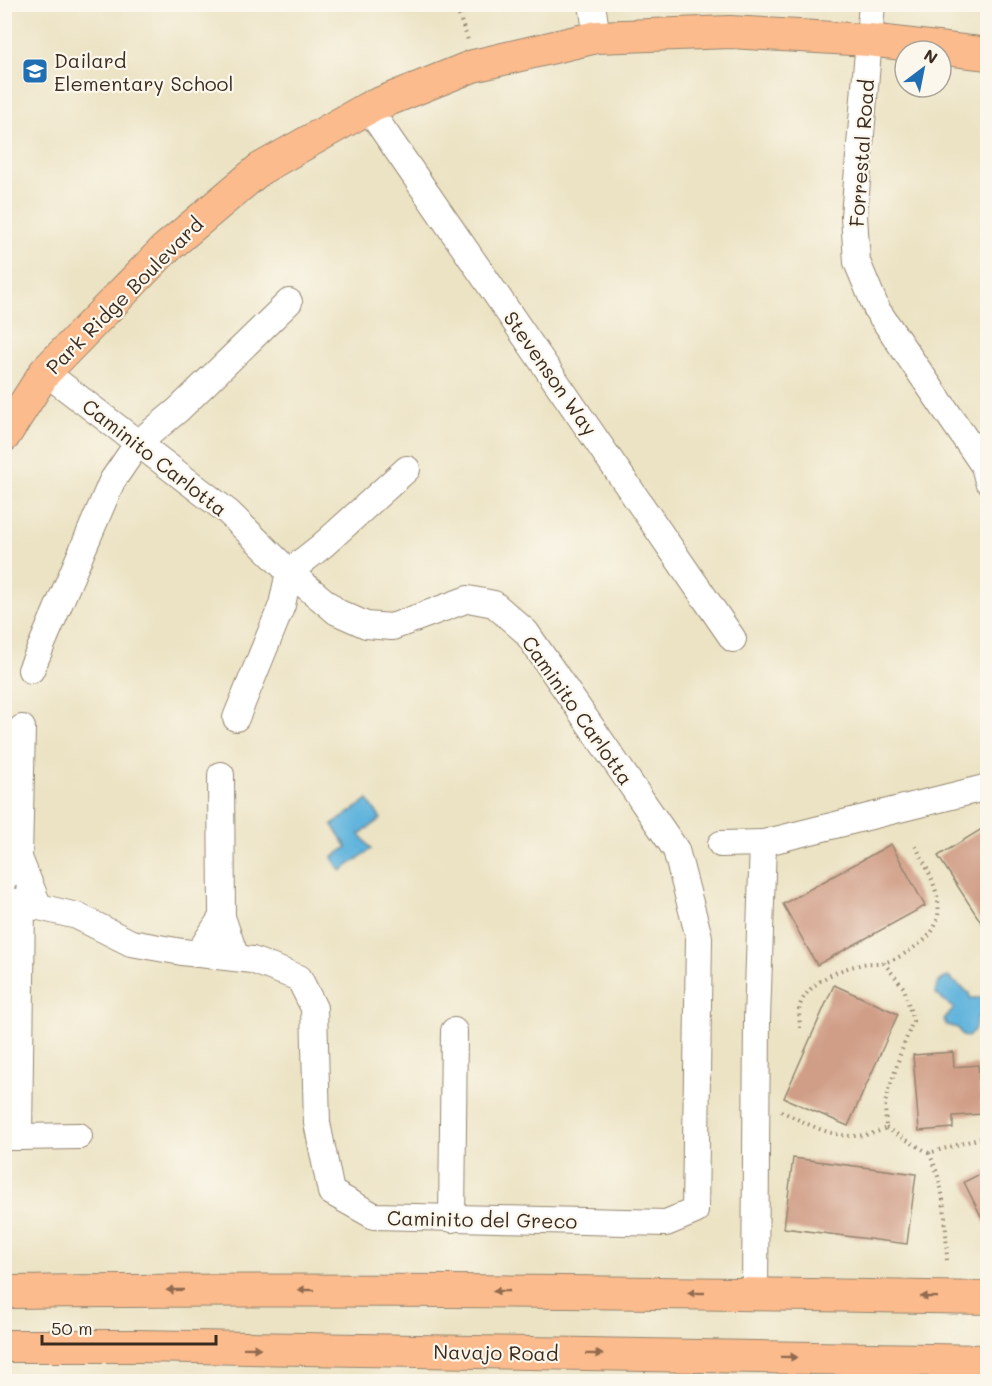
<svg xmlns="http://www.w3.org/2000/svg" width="992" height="1386" viewBox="0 0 992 1386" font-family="Mali,sans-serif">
<rect width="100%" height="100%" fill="#fbf7ec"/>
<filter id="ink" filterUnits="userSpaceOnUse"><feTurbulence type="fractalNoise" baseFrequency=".0167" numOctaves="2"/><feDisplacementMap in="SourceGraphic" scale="12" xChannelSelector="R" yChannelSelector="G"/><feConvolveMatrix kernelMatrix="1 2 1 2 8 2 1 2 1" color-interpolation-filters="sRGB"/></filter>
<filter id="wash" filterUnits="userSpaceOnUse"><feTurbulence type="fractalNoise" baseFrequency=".008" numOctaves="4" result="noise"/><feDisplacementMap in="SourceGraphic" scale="24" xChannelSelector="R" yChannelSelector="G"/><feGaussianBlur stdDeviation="1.35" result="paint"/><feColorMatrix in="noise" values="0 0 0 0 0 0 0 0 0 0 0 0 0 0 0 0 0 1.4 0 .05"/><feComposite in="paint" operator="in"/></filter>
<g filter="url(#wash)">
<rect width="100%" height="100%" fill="#ece3c4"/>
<g fill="#61b4dd" stroke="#4e6f7e" stroke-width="1.5">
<path d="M368 800 381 819 360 834 371 849 341 871 332 858 347 847 332 825Z"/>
<path d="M948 977 969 993 970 998H987V1016L977 1017 975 1029 968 1037 962 1036 958 1028 946 1025 944 1019 954 1009 936 994C936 984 939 980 948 977Z"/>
</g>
<g id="blocks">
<g fill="#d09d86">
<path d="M988 825V933L938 856Z"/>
<path d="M891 844 925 906 817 965 783 904Z"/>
<path d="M834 985 898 1014 848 1126 784 1098Z"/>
<path d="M953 1052 954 1067 978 1065 982 1114 953 1116V1128L919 1131 913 1055Z"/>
<path d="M793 1158 916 1174 907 1244 784 1228Z"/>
<path d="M988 1170V1230L964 1182Z"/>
</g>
</g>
</g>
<g filter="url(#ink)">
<use href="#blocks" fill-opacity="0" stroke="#948671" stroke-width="1.5"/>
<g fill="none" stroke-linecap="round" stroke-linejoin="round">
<defs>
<g id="minor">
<path d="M592 4 597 37"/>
<path d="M872 4 854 216 857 262 877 310 984 466 988 481"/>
<path d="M368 108 733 639"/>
<path d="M31 670 112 481 138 443 178 410 289 302"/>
<path d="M236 718 282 605 289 572 323 545 407 469"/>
<path d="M221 775 222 917"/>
<path d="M721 844 763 843"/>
<path d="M19 858 22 728"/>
<path d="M4 880 19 858 39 907"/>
<path d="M4 901 18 902 77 916 131 943 182 952 252 960 299 978 314 1008 317 1123 331 1192 374 1216 666 1223 695 1211 699 937 676 850 526 632 494 604 468 599 392 627 366 625 337 612 289 572 228 512 45 372"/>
<path d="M198 954 222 917 236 958"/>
<path d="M4 1137H19L22 903"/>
<path d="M19 1137 79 1136"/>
<path d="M452 1219 454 1031"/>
<path d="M755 1293 757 1019 763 843 988 787"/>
</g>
<g id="major">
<path d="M4 436 45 372 164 250 260 169 368 108 473 66 597 37 730 32 869 40 988 54"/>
<path d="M4 1292C332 1288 660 1292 988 1298"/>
<path d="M4 1346H136L988 1361"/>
</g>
</defs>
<use href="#minor" stroke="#948671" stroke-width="28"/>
<use href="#major" stroke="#948671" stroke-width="34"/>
<g stroke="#948671" stroke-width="4" stroke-dasharray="1.5 4.5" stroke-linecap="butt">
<path d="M455 4 468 40"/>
<path d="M800 1028C800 1021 798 1011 800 1005 809 982 837 970 859 965 868 962 878 964 887 962 901 957 911 950 923 941 955 915 930 874 915 845"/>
<path d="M781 1111C816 1128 847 1147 886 1128L885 1103 900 1055 913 1021 904 988 884 963"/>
<path d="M886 1128 929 1153 988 1136"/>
<path d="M929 1153C946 1187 946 1226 947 1264"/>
</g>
<use href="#minor" stroke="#fff" stroke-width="26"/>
<use href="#major" stroke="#fbbb8c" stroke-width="32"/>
</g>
<defs><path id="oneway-solid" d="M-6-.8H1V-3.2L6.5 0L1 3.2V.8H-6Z" transform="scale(1.5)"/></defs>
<g fill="#916b50">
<use href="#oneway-solid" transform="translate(175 1290) rotate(179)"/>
<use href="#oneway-solid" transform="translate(306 1290) rotate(-180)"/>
<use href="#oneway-solid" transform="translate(501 1291) rotate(-180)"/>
<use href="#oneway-solid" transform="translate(696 1293) rotate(-180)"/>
<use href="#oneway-solid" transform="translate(929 1297) rotate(-179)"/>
<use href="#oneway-solid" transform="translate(252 1348) rotate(1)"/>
<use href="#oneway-solid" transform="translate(594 1354) rotate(1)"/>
<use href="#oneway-solid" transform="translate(789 1357) rotate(1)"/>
</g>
</g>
<defs>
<symbol id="school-square" viewBox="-11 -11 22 22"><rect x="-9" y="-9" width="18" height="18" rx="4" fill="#1f6fb2" stroke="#fbf7ec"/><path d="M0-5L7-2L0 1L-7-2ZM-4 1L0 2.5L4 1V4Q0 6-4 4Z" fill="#fff"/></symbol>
</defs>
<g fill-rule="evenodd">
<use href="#school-square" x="20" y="56" width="30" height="30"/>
</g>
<g text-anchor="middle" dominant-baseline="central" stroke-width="4.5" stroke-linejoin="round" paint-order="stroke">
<g font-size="20" fill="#3b2a1e" stroke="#fbf7ec" text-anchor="start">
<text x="54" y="60">Dailard<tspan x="54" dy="23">Elementary School</tspan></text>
</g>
<g font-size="20" fill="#3b2a1e" stroke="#fbf7ec">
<text transform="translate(861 153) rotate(-86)">Forrestal Road</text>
<text transform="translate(124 295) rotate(-45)">Park Ridge Boulevard</text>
<text transform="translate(551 373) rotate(55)">Stevenson Way</text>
<text transform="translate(155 457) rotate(38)">Caminito Carlotta</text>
<text transform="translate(578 710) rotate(55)">Caminito Carlotta</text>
<text transform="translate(482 1219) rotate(1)">Caminito del Greco</text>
<text transform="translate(496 1352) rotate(1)">Navajo Road</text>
</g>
</g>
<rect width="992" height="1386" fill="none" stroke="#fbf7ec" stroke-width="24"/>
<g transform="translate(923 69) rotate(32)"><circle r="28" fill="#fbf7ec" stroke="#aea59a" stroke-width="1.5"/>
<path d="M0-4.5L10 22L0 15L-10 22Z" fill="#1f6fb2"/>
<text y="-9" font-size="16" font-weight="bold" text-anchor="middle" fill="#3b2a1e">N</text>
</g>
<path d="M42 1335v9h174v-9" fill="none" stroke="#3b2a1e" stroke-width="3"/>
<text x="51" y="1335" font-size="18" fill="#3b2a1e" stroke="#fbf7ec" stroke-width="4.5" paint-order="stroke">50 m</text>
</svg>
